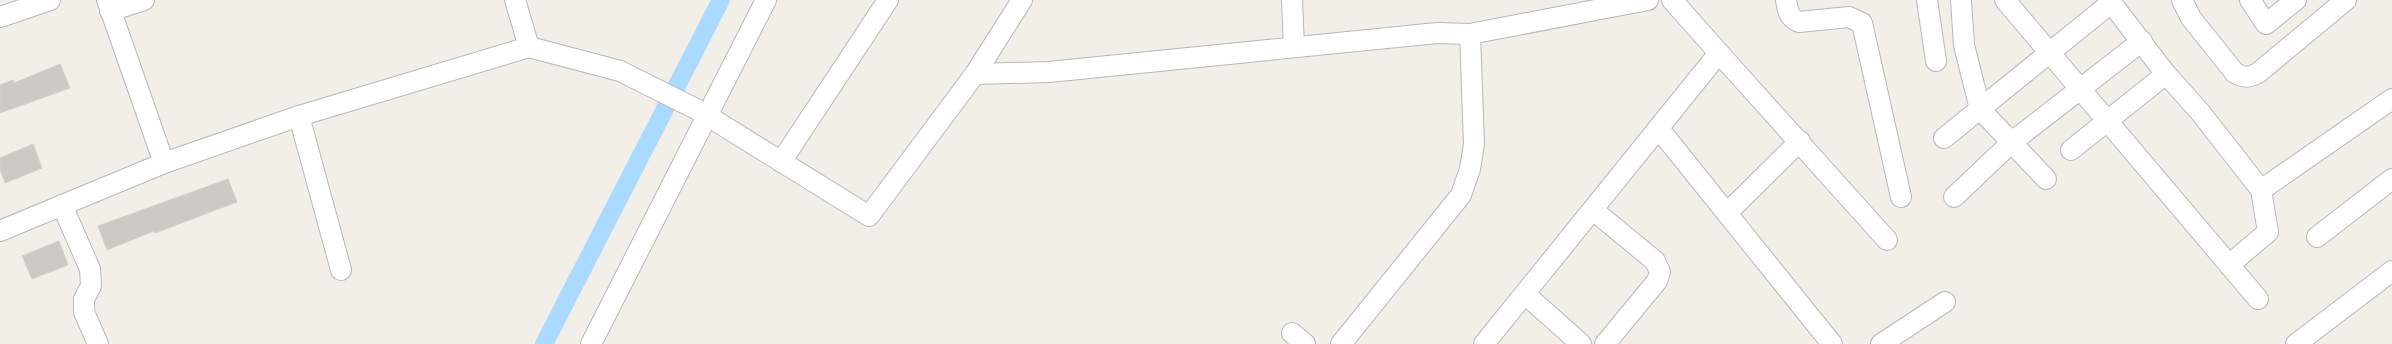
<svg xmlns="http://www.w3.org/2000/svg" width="2392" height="344" viewBox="0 0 2392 344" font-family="Arial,sans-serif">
<rect width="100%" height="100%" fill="#f1efe8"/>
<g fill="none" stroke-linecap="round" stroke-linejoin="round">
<path stroke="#aadaff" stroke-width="18" d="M544 344 721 0"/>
</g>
<g fill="#cccac5" stroke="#d6d1c6">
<path d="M60 64 70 88 0 113V85L13 80 14 83Z"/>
<path d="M33 144 42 168 5 183 0 169V158Z"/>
<path d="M228 179 237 202 155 233 154 231 107 250 98 226Z"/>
<path d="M59 241 68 265 32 279 22 256Z"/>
</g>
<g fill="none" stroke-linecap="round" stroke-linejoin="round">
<defs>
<g id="street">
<path d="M107 0 164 163"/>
<path d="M1292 0 1294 47"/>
<path d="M1786 0C1788 11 1788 17 1799 22L1849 17 1862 23 1901 197"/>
<path d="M1927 0 1936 61"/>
<path d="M1961 0 1964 45 1980 109 2046 179"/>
<path d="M2005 0 2258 299"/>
<path d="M2109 0 2166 74 2200 112 2261 190 2268 232 2229 265"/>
<path d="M2182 0 2191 18 2235 73C2244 78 2249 78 2258 73L2346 0"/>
<path d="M2250 0 2266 24 2296 0"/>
<path d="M110 11 144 0"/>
<path d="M0 17 50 0"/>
<path d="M529 47 620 71 698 110 869 216 975 74 1022 0"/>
<path d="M1719 53 1887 240"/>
<path d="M975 74 1049 72 1437 33 1470 34 1648 0"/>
<path d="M299 116 341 270"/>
<path d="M1659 129 1832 344"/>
<path d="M1944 138 2111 3"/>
<path d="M2071 150 2166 74"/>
<path d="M781 162 888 0"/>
<path d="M2261 190 2392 99"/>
<path d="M1954 197 2012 142 2142 41"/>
<path d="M62 205 90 269 91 286 84 299V312L98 344"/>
<path d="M1593 210 1655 261 1660 272 1657 281 1605 344"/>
<path d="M1727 213 1800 141"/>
<path d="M0 231 164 163 299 116 529 47 515 0"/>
<path d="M2317 237 2392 179"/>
<path d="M1525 294 1581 344"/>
<path d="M1292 333 1305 344"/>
<path d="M591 344 766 0"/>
<path d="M1341 344 1461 195 1470 169 1474 144 1470 34"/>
<path d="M1484 344 1719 53 1672 0"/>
<path d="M1881 344 1945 302"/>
<path d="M2296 344 2392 271"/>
</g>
</defs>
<use href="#street" stroke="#b5b8bc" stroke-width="22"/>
<use href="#street" stroke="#fff" stroke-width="20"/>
</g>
</svg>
